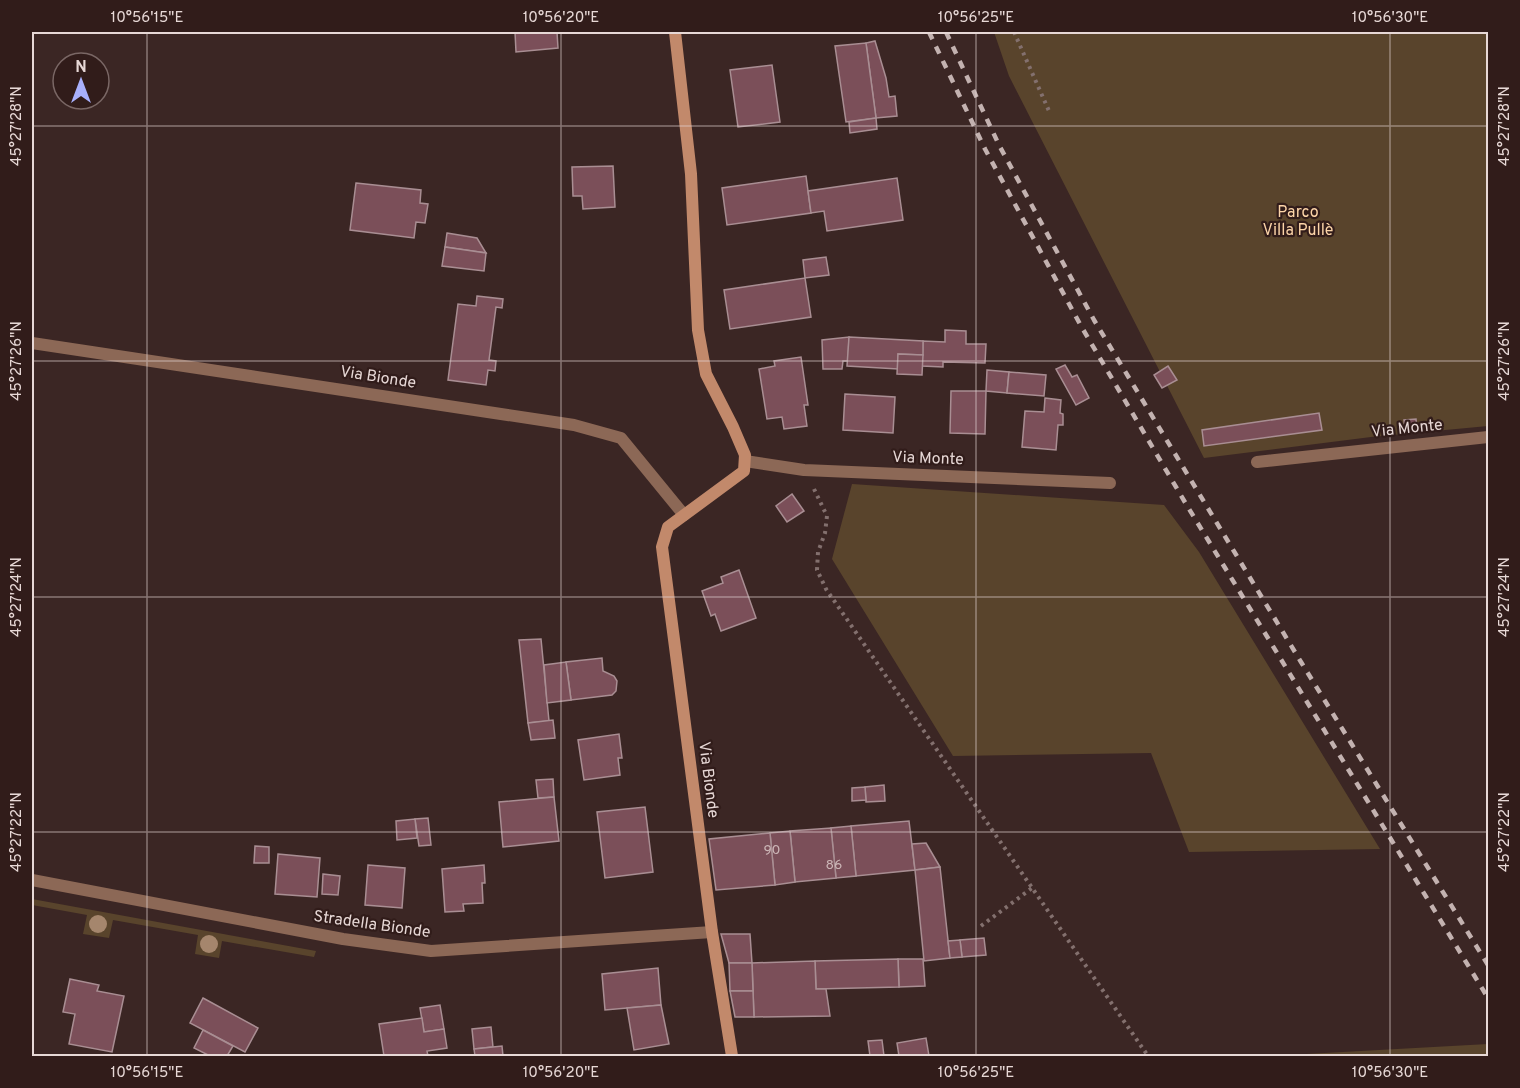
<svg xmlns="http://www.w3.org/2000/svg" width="1520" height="1088" viewBox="0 0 1520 1088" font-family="Overpass,sans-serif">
<rect width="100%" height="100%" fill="#3b2624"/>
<g fill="#59442c">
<path d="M994 32H1488V426L1371 437 1204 458 1009 76Z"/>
<path d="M852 484 1164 505 1199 552 1380 849 1189 852 1151 753 953 756 832 559Z"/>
<path d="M32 899 316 951 314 957 222 941 219 958 195 954 198 935 113 920 109 938 83 934 87 915 32 905Z"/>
<path d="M1488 1044V1056H1269Z"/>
</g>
<g fill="#7b4f59" stroke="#a98e93" stroke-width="1.5">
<path d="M515 32H557L558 48 516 52Z"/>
<path d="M875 41 886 78 889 97 895 96 897 116 876 118 866 43Z"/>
<path d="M866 43 876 118 846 122 835 46Z"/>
<path d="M772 65 780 122 738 127 730 70Z"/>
<path d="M876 118 877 129 850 133 849 122Z"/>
<path d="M613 166 615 207 583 209 582 196H573L572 167Z"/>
<path d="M806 176 811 213 727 225 722 188Z"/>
<path d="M897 178 903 220 827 231 824 211 811 213 808 191Z"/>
<path d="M356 183 421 190 420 203 428 204 425 223 416 222 414 238 350 230Z"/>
<path d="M447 233 477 238 486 253 445 247Z"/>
<path d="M445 247 486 253 484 271 442 266Z"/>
<path d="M826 257 829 275 805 278 803 260Z"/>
<path d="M805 278 811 317 730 329 724 290Z"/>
<path d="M477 296 503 299 502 308 496 307 489 360 496 361 495 371 488 370 486 385 448 380 458 304 476 306Z"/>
<path d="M945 330 966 331V344H986L985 363 943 362V367L922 366 923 341 945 342Z"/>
<path d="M849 337 848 361H843L842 369H823L822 340Z"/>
<path d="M849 337 923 341V355L898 354V369L847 366Z"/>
<path d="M898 354 923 355 922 375 897 374Z"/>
<path d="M801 357 808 405H804L807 426 784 429 782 417 767 419 759 369 775 366 774 361Z"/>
<path d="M1065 365 1072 377 1077 375 1089 398 1076 405 1056 369Z"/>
<path d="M1168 366 1177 380 1162 388 1154 375Z"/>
<path d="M987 370 1009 372 1007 393 986 391Z"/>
<path d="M1009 372 1046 375 1044 396 1007 393Z"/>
<path d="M951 391H986L985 434 950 433Z"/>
<path d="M845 394 895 397 893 433 843 430Z"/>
<path d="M1045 398 1061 400 1060 413 1063 414V425H1058L1056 450 1022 447 1025 411 1044 412Z"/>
<path d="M1319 413 1322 430 1204 446 1202 430Z"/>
<path d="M1416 419 1417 431 1405 432 1404 420Z"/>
<path d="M792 494 804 511 787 522 776 506Z"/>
<path d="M739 570 756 618 721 631 715 614 711 616 702 591 723 583 721 577Z"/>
<path d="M541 639 549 721 528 723 519 640Z"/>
<path d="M602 658 603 671 614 676 617 681 616 691 612 695 571 700 566 662Z"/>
<path d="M566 662 571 700 547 703 544 665Z"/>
<path d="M553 720 555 738 531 740 528 723Z"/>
<path d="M619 734 622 758H618L620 775 584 780 578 740Z"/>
<path d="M553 779 554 797 538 798 536 780Z"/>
<path d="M884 785 885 801 866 802 865 787Z"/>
<path d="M865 787 866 800 852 801V788Z"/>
<path d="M554 797 559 841 503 847 499 802Z"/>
<path d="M645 807 653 872 605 878 597 812Z"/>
<path d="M428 818 431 845 419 846 415 819Z"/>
<path d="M415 819 417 838 397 840 396 821Z"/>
<path d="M909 821 915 870 856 876 851 826Z"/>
<path d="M851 826 856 876 836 878 831 828Z"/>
<path d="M831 828 836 878 795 882 790 831Z"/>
<path d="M790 831 795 882 775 885 770 833Z"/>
<path d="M770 833 775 885 716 890 709 839Z"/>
<path d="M926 843 940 867 915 870 912 844Z"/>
<path d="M255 846 269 847V863H254Z"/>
<path d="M278 854 320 858 317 897 275 894Z"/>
<path d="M368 865 405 868 402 908 365 905Z"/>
<path d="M484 865 485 883H482L483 903 463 904 464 911 445 912 442 869Z"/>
<path d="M940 867 950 958 924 961 915 870Z"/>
<path d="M323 874 340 876 338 895 322 894Z"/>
<path d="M721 934H750L752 963H729Z"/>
<path d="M984 938 986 955 962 957 960 940Z"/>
<path d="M960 940 962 957 950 958 948 941Z"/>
<path d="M898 959H923L925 986 899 987Z"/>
<path d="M898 959 899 987 816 989 815 961Z"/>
<path d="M815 961 816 989H826L830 1016 754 1017 752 963Z"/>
<path d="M729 963H752L753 991H730Z"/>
<path d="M658 968 661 1005 605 1010 602 974Z"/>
<path d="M70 979 99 985 97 991 124 996 112 1052 69 1044 75 1014 63 1012Z"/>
<path d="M730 991H753L754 1017H735Z"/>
<path d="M203 998 258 1028 245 1052 190 1023Z"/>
<path d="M440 1005 444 1029 424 1032 420 1008Z"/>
<path d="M661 1005 669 1044 634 1050 627 1008Z"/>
<path d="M422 1018 424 1032 444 1029 447 1048 427 1051 428 1056H384L379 1024Z"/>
<path d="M491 1027 493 1047 474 1049 472 1029Z"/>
<path d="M203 1030 233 1046 227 1056H210L194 1048Z"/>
<path d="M926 1038 929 1056H899L897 1043Z"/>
<path d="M882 1040 884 1056H870L868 1041Z"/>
<path d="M502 1046 503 1056H475L474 1049Z"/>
</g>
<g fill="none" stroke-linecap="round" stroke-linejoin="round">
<g stroke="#83706e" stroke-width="4" stroke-dasharray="3 4.5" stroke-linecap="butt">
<path d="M1014 32 1049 111"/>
<path d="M814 489 827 516 825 533 818 552 817 570 826 589 1148 1056"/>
<path d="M981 926 1032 888"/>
</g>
<g stroke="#8c6856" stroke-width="12">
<path d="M32 343 574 425 621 438 684 515"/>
<path d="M745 461 804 470 1110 483"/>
<path d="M1257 462 1488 437"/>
<path d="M32 880 343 939 431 951 712 932"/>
</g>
<path stroke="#c2896b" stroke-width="12" d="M675 32 691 174 698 330 706 374 733 427 745 455 744 471 668 527 662 547 712 932 732 1056"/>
<g stroke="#c3b2b0" stroke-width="4.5" stroke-dasharray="8 8" stroke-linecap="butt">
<path d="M929 32 985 149 1081 326 1186 504 1488 998"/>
<path d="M946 32 999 145 1094 320 1301 662 1488 965"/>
</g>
</g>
<g fill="#a5866d">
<circle cx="98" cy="924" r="9"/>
<circle cx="209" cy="944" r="9"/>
</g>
<path fill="none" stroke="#e7d8d6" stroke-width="1.5" stroke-opacity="0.45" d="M147 32V1056M561 32V1056M976 32V1056M1390 32V1056M32 126H1488M32 361H1488M32 597H1488M32 832H1488"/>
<g text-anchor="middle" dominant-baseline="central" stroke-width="4.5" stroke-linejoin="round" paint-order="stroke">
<g font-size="14" fill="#ccb6b7">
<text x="772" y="850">90</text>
<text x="834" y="865">86</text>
</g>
<g font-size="16" fill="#fcd4a8" stroke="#311c1a">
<text x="1298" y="213">Parco<tspan x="1298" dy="18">Villa Pullè</tspan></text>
</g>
<g font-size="16" fill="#e7d8d6" stroke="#311c1a">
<text transform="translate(378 378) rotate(9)">Via Bionde</text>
<text transform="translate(1407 429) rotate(-6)">Via Monte</text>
<text transform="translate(928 459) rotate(2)">Via Monte</text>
<text transform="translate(708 780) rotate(83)">Via Bionde</text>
<text transform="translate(372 925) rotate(8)">Stradella Bionde</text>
</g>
</g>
<rect width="1520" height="1088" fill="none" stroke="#311c1a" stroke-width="66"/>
<g transform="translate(81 81)"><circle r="28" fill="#311c1a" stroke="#7a6765" stroke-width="1.5"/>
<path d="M0-4.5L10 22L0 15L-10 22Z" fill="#a8b0fc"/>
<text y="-9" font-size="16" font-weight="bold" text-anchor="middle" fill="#e7d8d6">N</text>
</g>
<rect x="33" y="33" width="1454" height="1022" fill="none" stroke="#e7d8d6" stroke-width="2"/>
<g font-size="15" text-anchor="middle" fill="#e7d8d6">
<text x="147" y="22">10°56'15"E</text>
<text x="561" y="22">10°56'20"E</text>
<text x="976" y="22">10°56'25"E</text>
<text x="1390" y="22">10°56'30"E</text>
<text transform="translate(16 126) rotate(-90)" y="5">45°27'28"N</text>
<text transform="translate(1504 126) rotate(-90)" y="5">45°27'28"N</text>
<text transform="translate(16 361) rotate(-90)" y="5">45°27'26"N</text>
<text transform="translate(1504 361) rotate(-90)" y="5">45°27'26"N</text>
<text transform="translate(16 597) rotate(-90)" y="5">45°27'24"N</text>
<text transform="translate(1504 597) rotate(-90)" y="5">45°27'24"N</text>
<text transform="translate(16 832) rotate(-90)" y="5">45°27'22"N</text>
<text transform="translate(1504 832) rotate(-90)" y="5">45°27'22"N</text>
<text x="147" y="1077">10°56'15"E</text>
<text x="561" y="1077">10°56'20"E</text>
<text x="976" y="1077">10°56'25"E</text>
<text x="1390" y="1077">10°56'30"E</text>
</g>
</svg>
